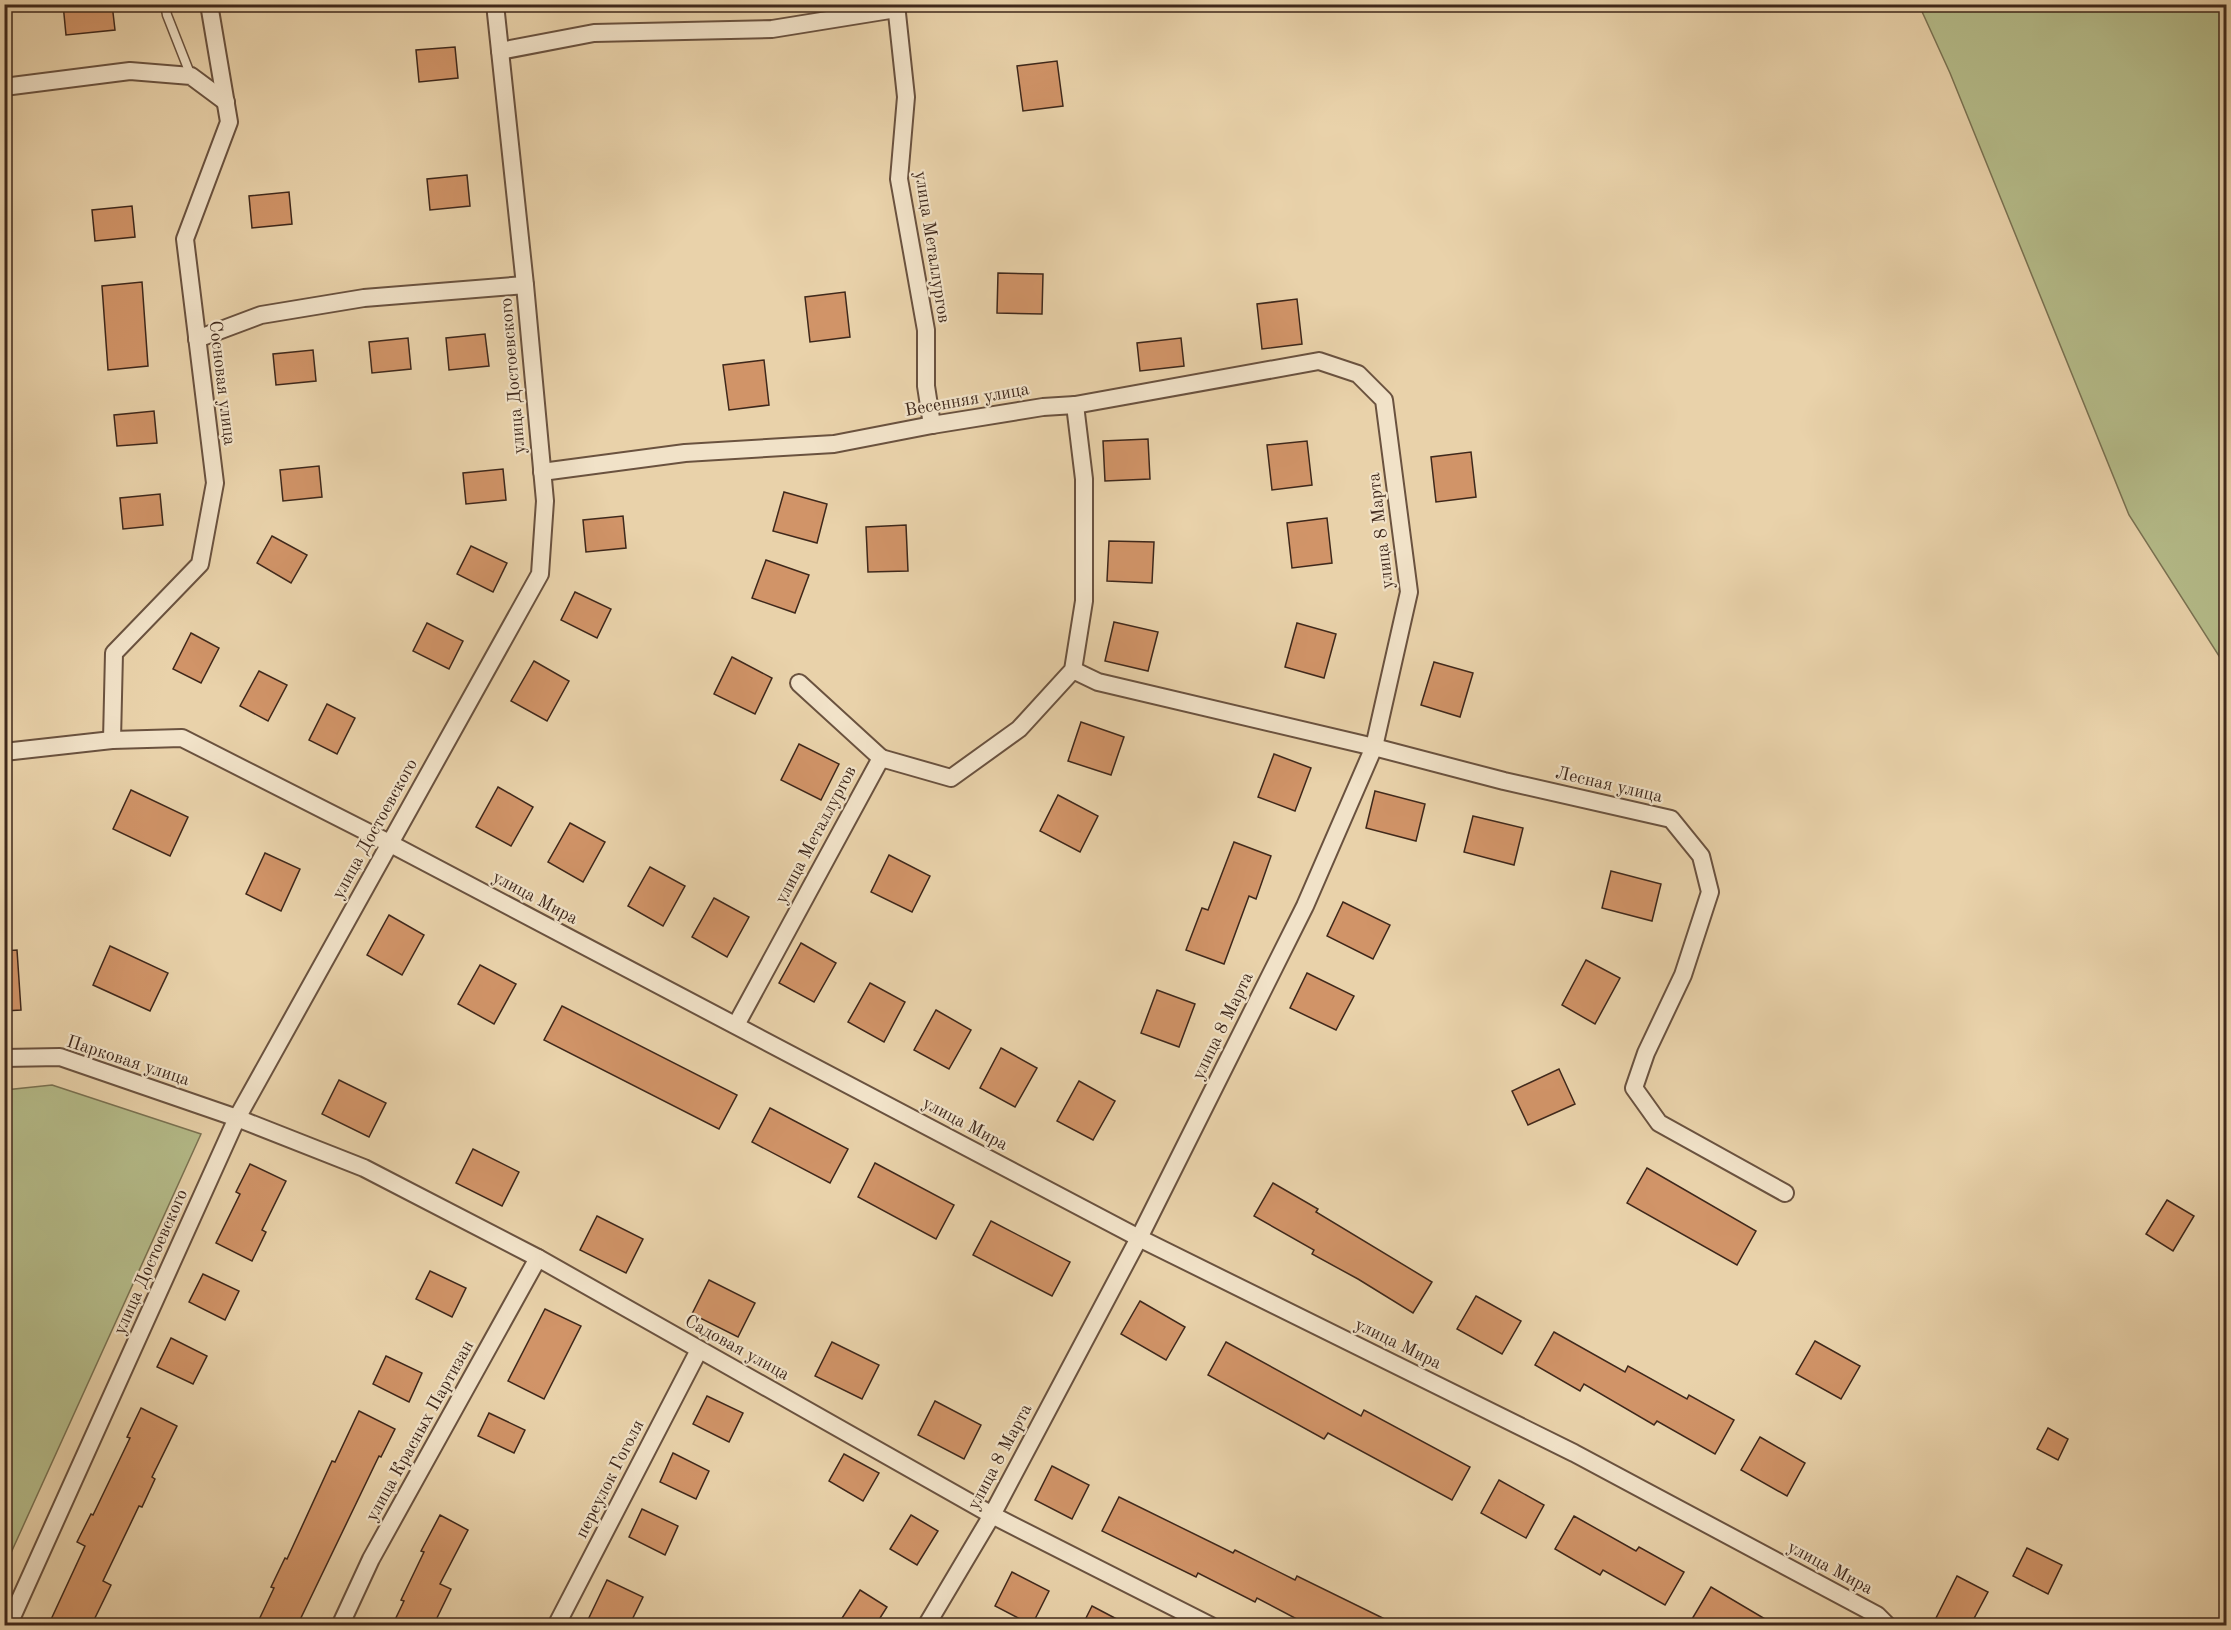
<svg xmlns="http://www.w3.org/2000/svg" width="2231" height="1630" viewBox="0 0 2231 1630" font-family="'Old Standard TT',serif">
<rect width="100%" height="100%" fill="#e9d2aa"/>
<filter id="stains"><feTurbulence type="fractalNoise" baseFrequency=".00333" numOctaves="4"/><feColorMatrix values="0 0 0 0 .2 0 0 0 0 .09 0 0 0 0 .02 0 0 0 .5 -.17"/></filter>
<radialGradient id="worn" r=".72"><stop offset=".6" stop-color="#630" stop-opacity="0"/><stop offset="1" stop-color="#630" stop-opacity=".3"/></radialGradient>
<g fill="#b5bc8a" stroke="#7a7252" stroke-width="1.5">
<path d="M1919 5H2226V667L2129 515 1950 73Z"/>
<path d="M52 1085 201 1134 5 1566V1090Z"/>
</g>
<g fill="#d19468" stroke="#3f281b" stroke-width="1.5">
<path d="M63 4H112L115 30 66 35Z"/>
<path d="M455 47 458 78 419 82 416 50Z"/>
<path d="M1057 61 1063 106 1023 111 1017 66Z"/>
<path d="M467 175 470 206 430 210 427 179Z"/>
<path d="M289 192 292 224 252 228 249 196Z"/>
<path d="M132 206 135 237 95 241 92 210Z"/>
<path d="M998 273 1043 274 1042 314 997 313Z"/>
<path d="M142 282 148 366 108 370 102 286Z"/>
<path d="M845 292 850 337 810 342 805 297Z"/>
<path d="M1297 299 1302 344 1262 349 1257 304Z"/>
<path d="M485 334 489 366 449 370 446 338Z"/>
<path d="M408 338 411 369 372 373 369 342Z"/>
<path d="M1181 338 1184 366 1140 371 1137 343Z"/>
<path d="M313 350 316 381 276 385 273 354Z"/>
<path d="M764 360 769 405 729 410 723 365Z"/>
<path d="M154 411 157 443 117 446 114 415Z"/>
<path d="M1148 439 1150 479 1105 481 1103 441Z"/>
<path d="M1307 441 1312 485 1272 490 1267 445Z"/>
<path d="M1471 452 1476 497 1436 502 1431 457Z"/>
<path d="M319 466 322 497 283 501 280 470Z"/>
<path d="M503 469 506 500 466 504 463 473Z"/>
<path d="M784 492 827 504 817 543 773 531Z"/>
<path d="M160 494 163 525 123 529 120 498Z"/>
<path d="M623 516 626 548 586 552 583 520Z"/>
<path d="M1327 518 1332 563 1292 568 1287 523Z"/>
<path d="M906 525 908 571 868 572 866 527Z"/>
<path d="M272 536 307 555 291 583 257 563Z"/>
<path d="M1109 541 1154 542 1152 583 1107 581Z"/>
<path d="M471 546 507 563 493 592 457 574Z"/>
<path d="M766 560 809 575 795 613 752 598Z"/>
<path d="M575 592 611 609 597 638 561 620Z"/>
<path d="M1114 622 1158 632 1148 671 1105 661Z"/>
<path d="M427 623 463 641 449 669 413 651Z"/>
<path d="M1297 623 1336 634 1324 678 1285 667Z"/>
<path d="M191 633 219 648 201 683 173 669Z"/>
<path d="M732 657 772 678 755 714 714 694Z"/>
<path d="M534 661 569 681 547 721 511 701Z"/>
<path d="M1434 662 1473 673 1460 717 1421 705Z"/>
<path d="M259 671 287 685 268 721 240 706Z"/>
<path d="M327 704 355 718 337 754 309 740Z"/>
<path d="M1081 722 1124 737 1111 775 1068 761Z"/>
<path d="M799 744 839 764 821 800 781 780Z"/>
<path d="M1274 754 1311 768 1295 811 1258 797Z"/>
<path d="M498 787 533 807 511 846 476 827Z"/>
<path d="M131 790 188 817 170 856 113 829Z"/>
<path d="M1375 791 1425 804 1416 841 1366 828Z"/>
<path d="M1058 795 1098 816 1080 852 1040 831Z"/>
<path d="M1473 816 1523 828 1514 865 1464 852Z"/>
<path d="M570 823 605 842 583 882 548 862Z"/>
<path d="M1234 842 1271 856 1256 899 1249 896 1224 964 1186 950 1202 908 1208 910Z"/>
<path d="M265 853 300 869 281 911 246 894Z"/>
<path d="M889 855 930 876 912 912 871 892Z"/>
<path d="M650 867 685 886 663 926 628 906Z"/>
<path d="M1611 871 1661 884 1652 921 1602 908Z"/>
<path d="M714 898 749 917 727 957 692 937Z"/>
<path d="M1343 902 1390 925 1373 959 1327 936Z"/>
<path d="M389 915 424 935 402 975 367 955Z"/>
<path d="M801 943 836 963 814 1002 779 983Z"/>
<path d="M110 946 168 973 150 1011 93 985Z"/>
<path d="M17 950 21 1010 4 1011V951Z"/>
<path d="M1586 960 1620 978 1595 1024 1562 1005Z"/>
<path d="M480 965 516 984 494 1024 458 1004Z"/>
<path d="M1307 973 1354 996 1336 1030 1290 1008Z"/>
<path d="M870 983 905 1002 884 1042 848 1022Z"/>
<path d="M1157 990 1195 1004 1179 1047 1141 1033Z"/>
<path d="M562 1006 737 1095 719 1129 544 1040Z"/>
<path d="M936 1010 971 1030 949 1069 914 1050Z"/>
<path d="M1001 1048 1037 1068 1015 1107 980 1088Z"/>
<path d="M1559 1069 1575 1104 1528 1125 1512 1091Z"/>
<path d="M339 1080 386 1103 369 1137 322 1114Z"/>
<path d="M1079 1081 1115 1101 1093 1140 1057 1121Z"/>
<path d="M770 1108 848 1149 830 1183 752 1142Z"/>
<path d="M473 1149 519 1172 502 1206 456 1183Z"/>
<path d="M875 1163 954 1205 936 1239 858 1197Z"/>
<path d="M250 1164 286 1181 262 1230 266 1232 252 1261 216 1243 240 1194 236 1192Z"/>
<path d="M1647 1168 1756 1231 1737 1265 1627 1203Z"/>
<path d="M1273 1183 1318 1209 1316 1212 1432 1282 1413 1313 1358 1279 1312 1254 1314 1250 1254 1216Z"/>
<path d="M2167 1200 2194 1216 2173 1251 2146 1234Z"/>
<path d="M597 1216 643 1239 626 1273 580 1250Z"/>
<path d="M991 1221 1070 1262 1052 1296 973 1255Z"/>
<path d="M430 1271 466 1288 452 1317 416 1299Z"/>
<path d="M203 1274 239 1291 225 1320 189 1302Z"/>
<path d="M709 1280 755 1303 738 1337 692 1314Z"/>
<path d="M1476 1296 1521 1321 1502 1354 1457 1329Z"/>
<path d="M1140 1301 1185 1327 1166 1360 1121 1334Z"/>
<path d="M545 1309 581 1326 544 1399 508 1381Z"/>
<path d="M1554 1332 1625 1372 1628 1366 1687 1399 1689 1395 1734 1420 1715 1454 1657 1421 1654 1425 1584 1384 1580 1391 1535 1365Z"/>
<path d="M171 1338 207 1356 193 1384 157 1367Z"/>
<path d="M1815 1341 1860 1366 1841 1399 1796 1374Z"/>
<path d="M832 1342 879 1365 862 1399 815 1376Z"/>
<path d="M1226 1342 1361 1416 1364 1410 1470 1467 1452 1500 1328 1433 1324 1439 1208 1375Z"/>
<path d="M386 1356 422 1373 409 1402 373 1384Z"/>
<path d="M707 1396 743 1413 729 1442 693 1424Z"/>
<path d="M935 1401 981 1425 964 1459 918 1435Z"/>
<path d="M141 1408 177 1426 152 1477 155 1479 142 1507 139 1506 103 1581 111 1585 91 1626H48L85 1546 77 1542 91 1514 93 1515 130 1438 127 1437Z"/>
<path d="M359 1411 395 1429 381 1457 379 1456 297 1626H256L274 1588 271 1587 285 1558 287 1559 332 1461 335 1462Z"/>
<path d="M489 1413 525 1430 514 1453 478 1436Z"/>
<path d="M2048 1428 2068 1439 2058 1460 2037 1449Z"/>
<path d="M1760 1437 1805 1463 1787 1496 1741 1470Z"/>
<path d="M673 1453 709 1471 696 1499 660 1482Z"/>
<path d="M844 1454 879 1473 863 1501 829 1481Z"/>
<path d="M1052 1466 1089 1485 1072 1519 1035 1500Z"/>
<path d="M1499 1480 1544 1505 1526 1538 1481 1513Z"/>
<path d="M1119 1497 1233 1553 1235 1550 1295 1580 1297 1576 1399 1626H1310L1257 1598 1255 1602 1198 1573 1196 1577 1102 1531Z"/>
<path d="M642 1509 678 1526 665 1555 629 1537Z"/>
<path d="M440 1515 468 1530 440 1584 451 1589 433 1626H392L404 1601 401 1600 424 1552 421 1551Z"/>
<path d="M911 1515 938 1531 917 1565 890 1549Z"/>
<path d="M1574 1516 1636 1551 1639 1547 1684 1572 1665 1605 1603 1570 1600 1575 1555 1549Z"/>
<path d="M2027 1548 2062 1565 2048 1594 2013 1576Z"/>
<path d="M1012 1572 1049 1591 1032 1625 995 1606Z"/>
<path d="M1957 1576 1988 1592 1970 1626H1932Z"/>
<path d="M607 1580 643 1597 629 1626H585Z"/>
<path d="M1711 1587 1777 1626H1702L1692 1619Z"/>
<path d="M860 1590 887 1607 875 1626H837Z"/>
<path d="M1092 1606 1130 1626H1082Z"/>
</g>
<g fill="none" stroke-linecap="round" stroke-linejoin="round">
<defs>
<path id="service" d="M165 4 167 15 191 76"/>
<g id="minor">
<path d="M896 4 906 97 899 179 926 330V386L932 425"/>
<path d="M500 51 594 33 772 29 896 9"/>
<path d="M4 87 130 71 191 76 226 102"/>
<path d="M197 339 261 315 364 298 525 285"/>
<path d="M542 472 685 453 834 444 932 425 1043 407 1075 405 1319 361 1358 374 1384 400 1409 592 1374 747 1305 906 1139 1238 992 1515 926 1626"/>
<path d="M1073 670 1098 682 1374 747 1504 781 1671 819 1701 856 1710 892 1683 975 1646 1053 1634 1088 1659 1123 1785 1193"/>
<path d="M799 683 881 758"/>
<path d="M112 740 114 653 200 564 215 483 185 239 229 122 209 4"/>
<path d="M4 752 112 740 182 738 389 843 1139 1238 1574 1453 1877 1615 1888 1626"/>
<path d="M736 1025 881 758 951 778 1019 729 1073 670 1084 601V479L1075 405"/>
<path d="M4 1058 60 1057 237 1118 364 1168 538 1258 992 1515 1211 1626"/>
<path d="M8 1626 237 1118 540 574 545 501 525 285 495 4"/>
<path d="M340 1626 371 1559 538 1258"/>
<path d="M556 1626 699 1350"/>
</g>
</defs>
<use href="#service" stroke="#6a523f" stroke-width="11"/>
<use href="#minor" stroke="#6a523f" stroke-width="20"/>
<use href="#service" stroke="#f1e2c8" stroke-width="8"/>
<use href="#minor" stroke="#f1e2c8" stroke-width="16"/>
</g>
<g text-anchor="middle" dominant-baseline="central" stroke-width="4.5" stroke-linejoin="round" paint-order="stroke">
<g font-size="18" fill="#3f281b" stroke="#f1e2c8">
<text transform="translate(932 247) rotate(81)">улица Металлургов</text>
<text transform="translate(513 376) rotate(-95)">улица Достоевского</text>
<text transform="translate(222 383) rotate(83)">Сосновая улица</text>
<text transform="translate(967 400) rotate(-10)">Весенняя улица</text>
<text transform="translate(1381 531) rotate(-97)">улица 8 Марта</text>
<text transform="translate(1609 785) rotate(13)">Лесная улица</text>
<text transform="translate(375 829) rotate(-61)">улица Достоевского</text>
<text transform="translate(816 835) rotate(-62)">улица Металлургов</text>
<text transform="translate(535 898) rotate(28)">улица Мира</text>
<text transform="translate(1223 1026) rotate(-64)">улица 8 Марта</text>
<text transform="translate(128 1061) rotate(18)">Парковая улица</text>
<text transform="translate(965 1124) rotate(28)">улица Мира</text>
<text transform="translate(151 1262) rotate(-66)">улица Достоевского</text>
<text transform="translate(1398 1344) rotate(26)">улица Мира</text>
<text transform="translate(737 1348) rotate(29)">Садовая улица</text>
<text transform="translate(420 1431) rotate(-61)">улица Красных Партизан</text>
<text transform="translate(1000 1457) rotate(-62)">улица 8 Марта</text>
<text transform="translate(610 1479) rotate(-63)">переулок Гоголя</text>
<text transform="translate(1830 1568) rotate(28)">улица Мира</text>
</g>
</g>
<rect width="2231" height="1630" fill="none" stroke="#e9d2aa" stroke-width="24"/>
<rect x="6" y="6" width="2219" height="1618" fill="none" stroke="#3f281b" stroke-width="3"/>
<rect x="12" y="12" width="2207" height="1606" fill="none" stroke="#3f281b" stroke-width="1.5"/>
<rect width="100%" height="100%" filter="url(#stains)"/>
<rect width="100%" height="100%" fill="url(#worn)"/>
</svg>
